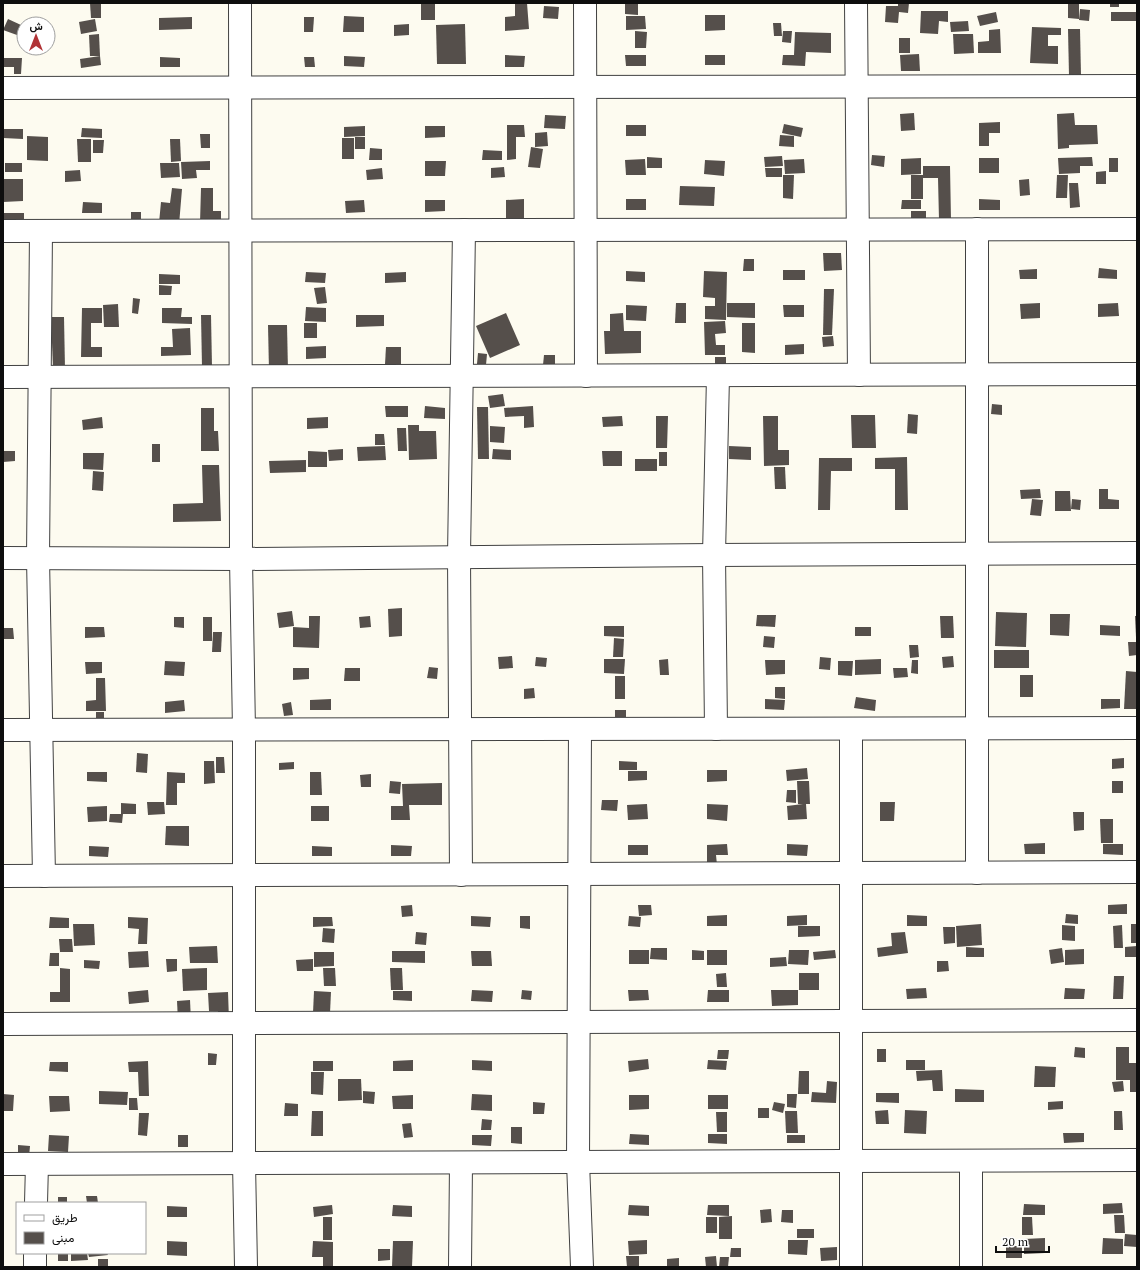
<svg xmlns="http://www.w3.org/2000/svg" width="1140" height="1270" viewBox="0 0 1140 1270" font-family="'PT Serif',Vazirmatn,serif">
<rect width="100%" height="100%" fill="#fdfbf0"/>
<g fill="#554f4b">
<path d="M90 3H101V18H91Z"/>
<rect x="421" y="3" width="14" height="17"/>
<path d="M515 3H527L529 29 505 31V17L515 16Z"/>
<path d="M625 3H638V15L625 14Z"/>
<path d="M898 3H909L908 13 899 12 898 23 885 22 886 6H898Z"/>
<path d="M1068 3H1079V19L1068 18Z"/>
<rect x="1110" y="3" width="9" height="4"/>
<path d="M544 6 559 7 558 19 543 18Z"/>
<path d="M1080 9 1090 10 1089 21 1079 20Z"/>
<path d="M921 11H948V22L939 21 938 34 920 33Z"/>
<path d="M996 12 998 22 980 26 977 16Z"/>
<rect x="1111" y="12" width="26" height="9"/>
<path d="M705 15H725V30L705 31Z"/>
<path d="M344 16 364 17V32H343Z"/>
<path d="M626 16H645L646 29 626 30Z"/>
<path d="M192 17V29L159 30V18Z"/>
<path d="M304 17H314L313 32H304Z"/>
<path d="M8 19 21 25 17 35 3 30Z"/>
<path d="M95 19 97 31 81 34 79 22Z"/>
<path d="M968 21 969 31 951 32 950 22Z"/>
<path d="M773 23H781L782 36H774Z"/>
<path d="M409 24V35L394 36V25Z"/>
<path d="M465 24 466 64H437L436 25Z"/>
<path d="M1032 27 1061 28V35H1048V46H1058V64L1030 63Z"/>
<path d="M1000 29 1001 53H978V42L989 41V30Z"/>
<path d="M1068 29H1080L1081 75 1069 76Z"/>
<path d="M635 31 647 32 646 48H635Z"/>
<path d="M783 31H792L791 43 782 42Z"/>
<path d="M795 32 831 33V53L806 52 805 66 782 65 783 55H794Z"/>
<path d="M99 34 100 56H90L89 35Z"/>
<path d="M953 34H973L974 53 954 54Z"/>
<rect x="899" y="38" width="11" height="15"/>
<path d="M919 54 920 71H901L900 55Z"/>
<path d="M505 55 525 56 524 67H505Z"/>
<path d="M625 55H646V66H626Z"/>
<rect x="705" y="55" width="20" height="10"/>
<path d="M100 56 101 65 81 68 80 59Z"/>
<path d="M344 56 365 57 364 67 344 66Z"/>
<path d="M160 57 180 58V67H160Z"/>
<path d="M304 57H314L315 67H305Z"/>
<path d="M3 58H22L21 74H14V67H3Z"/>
<path d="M914 113 915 130 901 131 900 114Z"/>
<path d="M1074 113 1075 125H1097L1098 144 1069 145V148L1058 149 1057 114Z"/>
<path d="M545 115 566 116 565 129 544 128Z"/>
<path d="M1000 122V133H989V146H979V123Z"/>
<path d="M784 124 803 128 801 137 782 133Z"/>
<path d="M507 125H524L525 137H516V159L507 160Z"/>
<rect x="626" y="125" width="20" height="11"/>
<path d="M365 126V136L344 137V127Z"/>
<path d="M425 126H445V137L425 138Z"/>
<path d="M82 128 102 129V138L81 137Z"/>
<path d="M3 129H23V139L3 138Z"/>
<path d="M547 132 548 146 535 147V133Z"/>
<path d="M200 134H210V148H201Z"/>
<path d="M780 135 794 136V147L779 146Z"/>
<path d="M27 136 48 137V161L27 160Z"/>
<rect x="355" y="137" width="10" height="12"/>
<rect x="342" y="138" width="12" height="21"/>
<path d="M77 139H91V162H78Z"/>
<path d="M170 139H180L181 161 171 162Z"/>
<path d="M93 140H104L103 153H93Z"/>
<path d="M531 147 543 149 540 168 528 167Z"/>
<path d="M370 148 382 149V160H369Z"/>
<path d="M483 150 502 151V160H482Z"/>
<path d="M872 155 885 156 884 167 871 165Z"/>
<path d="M782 156 783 166 765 167 764 157Z"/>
<path d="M647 157 662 158V168H647Z"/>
<path d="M1092 157 1093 166H1080V173L1059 174 1058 158Z"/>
<path d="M921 158V174L901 175V159Z"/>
<rect x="979" y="158" width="20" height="15"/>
<rect x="1109" y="158" width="9" height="14"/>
<path d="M645 159 646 175H626L625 160Z"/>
<path d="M804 159 805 173 785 174 784 160Z"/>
<path d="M705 160 725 161 724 176 704 174Z"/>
<path d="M210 161V170H196L197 178 182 179 181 162Z"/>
<path d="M425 161H446L445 176H425Z"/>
<rect x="5" y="163" width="17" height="9"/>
<path d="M160 163H179L180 177 161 178Z"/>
<path d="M923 166H950L951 220H939L938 178H923V199H911V175H923Z"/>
<path d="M504 167 505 177 491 178V168Z"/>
<path d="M382 168 383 179 367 180 366 170Z"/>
<path d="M765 168H782V177H766Z"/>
<path d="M80 170 81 181 65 182V171Z"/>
<path d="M1106 171V184H1096V172Z"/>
<path d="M783 175H794L793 199 783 198Z"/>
<path d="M1057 175H1068L1067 198H1056Z"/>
<path d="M3 179H23V201L3 202Z"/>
<path d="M1029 179 1030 195 1020 196 1019 180Z"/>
<path d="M1069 183H1078L1080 207 1070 208Z"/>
<path d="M680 186 715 187 714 206 679 205Z"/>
<path d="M172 188 182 189 179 225 159 223 161 202 170 203Z"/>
<path d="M201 188H213V211H221V223H200Z"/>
<path d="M524 199V219H506V200Z"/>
<rect x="626" y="199" width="20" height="11"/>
<path d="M979 199 1000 200V210H979Z"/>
<path d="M364 200 365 212 346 213 345 201Z"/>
<path d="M425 200H445V211L425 212Z"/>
<path d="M902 200H921V209H901Z"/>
<path d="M83 202 102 203V213H82Z"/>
<rect x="911" y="211" width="15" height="10"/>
<rect x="131" y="212" width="10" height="11"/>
<rect x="4" y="213" width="20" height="12"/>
<path d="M823 253H841L842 270 824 271Z"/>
<path d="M744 259H754V271H743Z"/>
<path d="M1099 268 1117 270V279L1098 278Z"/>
<path d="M1037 269V279H1020L1019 270Z"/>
<rect x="783" y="270" width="22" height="10"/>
<path d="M626 271 645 272V282L626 281Z"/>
<path d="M704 271 727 272 726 320 705 319V306H715V298L703 297Z"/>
<path d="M306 272 326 273 325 283 305 282Z"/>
<path d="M406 272V282L385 283V273Z"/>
<path d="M159 274 180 275V284H159Z"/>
<path d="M159 285 172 286 171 295H159Z"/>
<path d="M325 287 327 303 317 304 314 288Z"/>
<path d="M824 289H834L832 335H823Z"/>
<path d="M133 298 140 299 138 314 132 313Z"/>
<path d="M676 303H686V323H675Z"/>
<path d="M727 303H755V318L727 317Z"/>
<path d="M1040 303V318L1021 319 1020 304Z"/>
<path d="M1118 303 1119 316 1098 317V304Z"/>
<path d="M118 304 119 327H104L103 305Z"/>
<path d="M626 305 647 306 646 321 626 320Z"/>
<path d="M783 305H804V317H784Z"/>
<path d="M306 307 326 308V322L305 321Z"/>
<path d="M82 308H102V323H91V347H102V357H81Z"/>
<path d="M162 308H182L181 317H192V324L162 323Z"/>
<path d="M506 313 520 345 490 358 476 326Z"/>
<path d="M623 313 624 331H641V353L605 354 604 331H610V314Z"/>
<path d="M201 315H211L212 367H202Z"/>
<path d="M356 315H384V326L356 327Z"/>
<path d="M51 317H64L65 369H53Z"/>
<path d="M725 321 726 333 715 334 716 345H725V355H705L704 322Z"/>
<rect x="304" y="323" width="13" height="15"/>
<path d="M742 323H755V353L742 352Z"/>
<path d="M268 325H287L288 371H269Z"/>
<path d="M190 328 191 355 161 356V347H173L172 329Z"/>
<path d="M833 336 834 346 823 347 822 337Z"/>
<path d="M804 344V354L785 355V345Z"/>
<path d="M326 346V358L306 359V347Z"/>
<path d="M386 347H401V364H385Z"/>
<path d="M478 353 487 354 486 365 477 364Z"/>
<path d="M544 355H555V365H543Z"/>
<rect x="715" y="357" width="11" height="10"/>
<path d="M503 394 505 406 490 408 488 396Z"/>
<path d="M992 404 1002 405V415L991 414Z"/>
<path d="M385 406H408V417H386Z"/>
<path d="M425 406 445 408V419L424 418Z"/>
<path d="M533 406 534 427 524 428V416L505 417 504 408Z"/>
<path d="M477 407H488L489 459H478Z"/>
<path d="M201 408H214V431H218L219 451H201Z"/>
<path d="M908 414 918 415 917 434 907 433Z"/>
<path d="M851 415H875L876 448H852Z"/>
<path d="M622 416 623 426 603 427 602 417Z"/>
<path d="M656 416H668L667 448H656Z"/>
<path d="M763 416H778V450H789V465L764 466Z"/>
<path d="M102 417 103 428 83 430 82 420Z"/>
<path d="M328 417V428L307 429V418Z"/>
<path d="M408 425H419V431H436L437 459 409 460Z"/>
<path d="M490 426 505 427 504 443 490 442Z"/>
<path d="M397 428H406L407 451H398Z"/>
<path d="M375 434H384L385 445H375Z"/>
<rect x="152" y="444" width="8" height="18"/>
<path d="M385 446 386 460 358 461 357 447Z"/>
<path d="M729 446 751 447V460L729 459Z"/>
<path d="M343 449V460L329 461 328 450Z"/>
<path d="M493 449 511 450V460L492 459Z"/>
<path d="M3 451H15V461L3 462Z"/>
<path d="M308 451 327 452V467H308Z"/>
<path d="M602 451H622V466H603Z"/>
<rect x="659" y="452" width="8" height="14"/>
<path d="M83 453H104L103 470 83 469Z"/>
<path d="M907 457 908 510H895V469H875V458Z"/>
<path d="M819 458H852V471H831L830 510H818Z"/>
<rect x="635" y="459" width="22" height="12"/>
<path d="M306 460V472L270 473 269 461Z"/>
<path d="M202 465H219L221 521 173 522V504L203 503Z"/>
<path d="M774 467H785L786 489H775Z"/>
<path d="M93 471 104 472 103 491 92 490Z"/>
<path d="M1040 489 1041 498 1021 499 1020 490Z"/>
<path d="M1099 489H1108V499L1119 500V509H1099Z"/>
<path d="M1055 491H1070L1071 511H1055Z"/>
<path d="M1032 499 1043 500 1041 516 1030 515Z"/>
<path d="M1072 499 1081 500 1080 510 1071 509Z"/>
<path d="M402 608V636L389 637 388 609Z"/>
<path d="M292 611 294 626 279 628 277 613Z"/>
<path d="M996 612 1027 613 1026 647 995 646Z"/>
<path d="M1050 614H1070L1069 636 1050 635Z"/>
<path d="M757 615H776L775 627 756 626Z"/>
<path d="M309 616H320L319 648 293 647V627L309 628Z"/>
<path d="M370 616 371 627 360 628 359 617Z"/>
<path d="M940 616H953L954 638H941Z"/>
<path d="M1135 616H1137V637H1136Z"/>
<path d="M174 617H184V628L174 627Z"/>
<rect x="203" y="617" width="9" height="24"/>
<path d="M1100 625 1120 626V636L1100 635Z"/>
<path d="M604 626H624V637L604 636Z"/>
<path d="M85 627H104L105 637 85 638Z"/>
<rect x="855" y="627" width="16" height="9"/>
<path d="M3 628H13L14 639H3Z"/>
<path d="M213 632H222L221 652H212Z"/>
<path d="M764 636 775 637 774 648 763 647Z"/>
<path d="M614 638 624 639 623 657H613Z"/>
<path d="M1128 642H1137V655L1129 656Z"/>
<path d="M909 645H918L919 657 910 658Z"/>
<rect x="994" y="650" width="35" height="18"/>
<path d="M512 656 513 668 499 669 498 657Z"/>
<path d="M953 656 954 667 943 668 942 657Z"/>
<path d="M536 657 547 658 546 667 535 666Z"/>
<path d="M820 657 831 658 830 670 819 669Z"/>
<path d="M604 659H625L624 674 604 673Z"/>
<path d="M668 659 669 675H660L659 660Z"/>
<path d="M881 659V674L855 675V660Z"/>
<path d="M765 660H785V674L766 675Z"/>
<path d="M912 660H918V674L911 673Z"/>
<path d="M165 661 185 662 184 676 164 675Z"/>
<path d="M838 661H853L852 676 838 675Z"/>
<path d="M85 662H102V673L86 674Z"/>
<path d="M429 667 438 668 437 679 427 678Z"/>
<path d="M293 668H309V679L293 680Z"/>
<path d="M345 668H360V681H344Z"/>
<path d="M893 668H907L908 677 894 678Z"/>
<path d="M1126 671 1137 672V709H1124Z"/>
<rect x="1020" y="675" width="13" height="22"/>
<rect x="615" y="676" width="10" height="23"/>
<path d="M96 678H105L106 711H86V701L96 700Z"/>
<path d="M775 687H785V699L775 698Z"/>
<path d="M534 688 535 698 524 699V689Z"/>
<path d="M856 697 876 700 875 711 854 708Z"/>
<path d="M331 699V710H310V700Z"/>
<path d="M765 699 785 700 784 710 765 709Z"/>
<path d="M1101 699H1120V708L1101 709Z"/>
<path d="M184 700 185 711 165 713V702Z"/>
<path d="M291 702 293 715 284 716 282 704Z"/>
<rect x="615" y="710" width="11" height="10"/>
<path d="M96 712H104V720L96 721Z"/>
<path d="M137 753 148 754 147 773 136 772Z"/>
<path d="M216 757H224L225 773H216Z"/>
<path d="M1124 758V768L1112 769V759Z"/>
<path d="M204 761H214L215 783 204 784Z"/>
<path d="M619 761 637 762V770H619Z"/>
<path d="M294 762V769L279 770V763Z"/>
<path d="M807 768 808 779 787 781 786 770Z"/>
<path d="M707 770H727V781L707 782Z"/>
<path d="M628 771H647V780L628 781Z"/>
<path d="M87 772H107V782L87 781Z"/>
<path d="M167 772 185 773V783H177V805H166Z"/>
<path d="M310 772H321L322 795H310Z"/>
<path d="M371 774V787H361L360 775Z"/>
<path d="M390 781 401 782 400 794 389 793Z"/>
<path d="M797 781H809L810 804H806L807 819 788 820 787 806 803 804H798Z"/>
<rect x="1112" y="781" width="11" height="12"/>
<path d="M442 783V805H409L410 820H391V806H403L402 784Z"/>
<path d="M787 790H796V803L786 802Z"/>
<path d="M602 800H618L617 811 601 810Z"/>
<path d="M147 802H164L165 814 148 815Z"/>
<path d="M880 802H895L894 821H880Z"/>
<path d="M121 803 136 804V814H123L122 823 109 822 110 814H121Z"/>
<path d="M647 804 648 819 628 820 627 805Z"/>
<path d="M707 804 728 805 727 821 707 819Z"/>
<path d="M107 806V821L88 822 87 807Z"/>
<rect x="311" y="806" width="18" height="15"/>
<path d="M1073 812H1084V830L1074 831Z"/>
<path d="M1100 819H1113V843H1101Z"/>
<path d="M166 826H189V846L165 845Z"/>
<path d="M1045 843V854H1025L1024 844Z"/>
<path d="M727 844 728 855H716L717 865H707V845Z"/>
<path d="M787 844 808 845 807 856 787 855Z"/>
<path d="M1103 844H1123V855L1103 854Z"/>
<path d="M391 845 412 846 411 856H391Z"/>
<rect x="628" y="845" width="20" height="10"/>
<path d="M89 846 109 847 108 857 89 856Z"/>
<path d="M312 846 332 847V856H312Z"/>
<path d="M1127 904V914H1108V905Z"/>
<path d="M412 905 413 916 402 917 401 906Z"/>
<path d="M638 905H651L652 915 639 916Z"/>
<path d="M1066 914 1078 915V924L1065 923Z"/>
<path d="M727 915V926H707V916Z"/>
<path d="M807 915V925L787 926V916Z"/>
<path d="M907 915 927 916V926H907Z"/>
<path d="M471 916 491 917 490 927 471 926Z"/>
<path d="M520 916H530V929L520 928Z"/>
<path d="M629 916 641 917 640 927 628 926Z"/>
<path d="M50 917 69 918V928H49Z"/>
<path d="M128 917 148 918 147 944H138L139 929 128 928Z"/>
<path d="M313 917H332L333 926 313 927Z"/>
<path d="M73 924H94L95 945 74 946Z"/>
<path d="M981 924 982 945 957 947 956 926Z"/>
<rect x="1131" y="924" width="6" height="19"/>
<path d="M1062 925 1075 926V941L1062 940Z"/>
<path d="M1122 925 1123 948H1114L1113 926Z"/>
<path d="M798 926H820V936L798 937Z"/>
<path d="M943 927H955V943L944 944Z"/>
<path d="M323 928 335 929 334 943 322 942Z"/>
<path d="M416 932 427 933 426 945 415 944Z"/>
<path d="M905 932 908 953 878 957 877 948 892 946 891 933Z"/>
<path d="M59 939H72L73 952H60Z"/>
<path d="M217 946 218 963H190L189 947Z"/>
<path d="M1137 946V957H1125V947Z"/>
<path d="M966 947 984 948V957H966Z"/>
<path d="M651 948H667V960L650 959Z"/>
<path d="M1062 948 1064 962 1051 964 1049 950Z"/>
<path d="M1084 949V964L1065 965V950Z"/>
<rect x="629" y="950" width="20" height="14"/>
<path d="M692 950 704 951V960H692Z"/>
<rect x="707" y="950" width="20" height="15"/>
<path d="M789 950H809L808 965 788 964Z"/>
<path d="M835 950 836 958 814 960 813 952Z"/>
<path d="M148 951 149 967 129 968 128 952Z"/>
<path d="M392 951H425V963L392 962Z"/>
<path d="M471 951H491L492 966H472Z"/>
<path d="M314 952H334V966L314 967Z"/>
<path d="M50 953H59V966H49Z"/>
<path d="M786 957 787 966 770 967V958Z"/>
<path d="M166 959H177V971L167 972Z"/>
<path d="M313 959V971H297L296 960Z"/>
<path d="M84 960 100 961 99 969 84 968Z"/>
<path d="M937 961H948L949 971 937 972Z"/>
<path d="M60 968 70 969V1002H50V992H60Z"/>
<path d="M207 968V990L183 991 182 969Z"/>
<path d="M323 968H335L336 986H324Z"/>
<path d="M390 968H402L403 990H391Z"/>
<path d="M726 973 727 987H717L716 974Z"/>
<rect x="799" y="973" width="20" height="17"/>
<path d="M1114 976H1124L1123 999H1113Z"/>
<path d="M926 988 927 998 907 999 906 989Z"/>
<path d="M1065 988 1085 989 1084 999H1064Z"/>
<path d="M148 990 149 1002 129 1004 128 992Z"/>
<path d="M472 990 493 991 492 1002 471 1001Z"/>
<path d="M522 990 532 991 531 1000 521 999Z"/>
<path d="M628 990H648L649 1000 629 1001Z"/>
<path d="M708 990H729V1002H707Z"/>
<path d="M771 990H798V1005L772 1006Z"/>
<path d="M314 991 331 992 330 1013H313Z"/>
<path d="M393 991H412V1001L393 1000Z"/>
<path d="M228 992 229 1020H218V1011H209L208 993Z"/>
<path d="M190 1000 191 1021H178L177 1001Z"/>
<path d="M1075 1047 1085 1048V1058L1074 1057Z"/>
<path d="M1116 1047H1129V1063H1137V1092H1130V1080H1116Z"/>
<rect x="877" y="1049" width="9" height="13"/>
<path d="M718 1050H729L728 1059H717Z"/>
<path d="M208 1053 217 1054 216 1065H208Z"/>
<path d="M648 1059 649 1069 629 1072 628 1061Z"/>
<path d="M413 1060V1071H393V1061Z"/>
<path d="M472 1060 492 1061V1071L472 1070Z"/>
<path d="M708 1060 727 1061 726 1070 707 1069Z"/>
<rect x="906" y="1060" width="19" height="10"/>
<path d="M148 1061 149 1096H139L138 1072H129L128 1062Z"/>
<rect x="313" y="1061" width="20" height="10"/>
<path d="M50 1062H68V1072L49 1071Z"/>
<path d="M1035 1066 1056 1067 1055 1087H1034Z"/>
<path d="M942 1070 943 1091H933L932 1080 917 1081 916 1071Z"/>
<path d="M799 1071H809V1094H798Z"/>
<path d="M311 1072H324L323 1095 311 1094Z"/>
<path d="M338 1079H361L362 1100 338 1101Z"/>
<path d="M827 1081 837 1082 836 1103 811 1102 812 1092 826 1093Z"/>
<path d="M1123 1081 1124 1091 1114 1092 1112 1082Z"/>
<path d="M955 1089 984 1090V1102H955Z"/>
<path d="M99 1091 128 1092 127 1105 99 1104Z"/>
<path d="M363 1091 375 1092 374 1104 363 1103Z"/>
<path d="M876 1093H899V1103L876 1102Z"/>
<path d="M3 1094 14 1095 13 1111H3Z"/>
<path d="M472 1094 492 1095V1111L471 1110Z"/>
<path d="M787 1094H797L796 1108 787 1107Z"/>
<path d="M413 1095V1109H393L392 1096Z"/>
<path d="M629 1095H649V1109L629 1110Z"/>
<rect x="708" y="1095" width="20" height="14"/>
<path d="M49 1096H69L70 1111 50 1112Z"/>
<path d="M129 1098H137L138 1110H129Z"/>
<path d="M1063 1101V1109L1048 1110V1102Z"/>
<path d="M533 1102 545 1103 544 1114H533Z"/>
<path d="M774 1102 785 1104 783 1113 772 1110Z"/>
<path d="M285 1103 298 1104V1116H284Z"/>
<rect x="758" y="1108" width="11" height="10"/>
<path d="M888 1110 889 1124H876L875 1111Z"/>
<path d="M905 1110 927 1111 926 1134 904 1133Z"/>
<path d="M312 1111H323V1136H311Z"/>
<path d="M785 1111H797L798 1133H786Z"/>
<path d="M1114 1111H1122L1123 1130H1114Z"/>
<path d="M716 1112H727V1132H717Z"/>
<path d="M139 1113H149L147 1136 138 1135Z"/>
<path d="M482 1119 492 1120 491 1130H481Z"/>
<path d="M411 1123 413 1137 404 1138 402 1124Z"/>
<path d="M511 1127H522V1144L511 1143Z"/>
<path d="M1063 1133H1084V1142L1064 1143Z"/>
<path d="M630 1134 649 1135V1145L629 1144Z"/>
<path d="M708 1134H727V1144L708 1143Z"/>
<path d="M49 1135 69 1136 68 1152 48 1151Z"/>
<rect x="178" y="1135" width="10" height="12"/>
<path d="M472 1135H492L491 1146 472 1145Z"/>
<rect x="787" y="1135" width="18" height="8"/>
<path d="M18 1145 30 1146 29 1157 18 1156Z"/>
<path d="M86 1196H97L98 1203H87Z"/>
<rect x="58" y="1197" width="9" height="6"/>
<path d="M1122 1203 1123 1213 1103 1214V1204Z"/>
<path d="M1024 1204 1045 1205V1215H1023Z"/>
<path d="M332 1205 333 1214 314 1217 313 1207Z"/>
<path d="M393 1205 412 1206V1217L392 1216Z"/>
<path d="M629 1205 649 1206V1216L628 1215Z"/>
<path d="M708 1205H729V1216L707 1215Z"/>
<path d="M167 1206 187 1207V1217H167Z"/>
<path d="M771 1209 772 1222 761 1223 760 1210Z"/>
<path d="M782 1210H793V1223L781 1222Z"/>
<path d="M1114 1215H1124L1125 1233H1115Z"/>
<path d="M732 1216V1239H719V1217Z"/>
<rect x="323" y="1217" width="9" height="23"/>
<rect x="706" y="1217" width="11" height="16"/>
<path d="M1022 1217H1032L1033 1235H1022Z"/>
<rect x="797" y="1229" width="17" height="9"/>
<path d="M1125 1234 1137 1235V1247L1124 1246Z"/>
<path d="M1045 1238V1253L1024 1254V1239Z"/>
<path d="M1103 1238 1123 1239V1254H1102Z"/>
<path d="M647 1240V1254L629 1255 628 1241Z"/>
<path d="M788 1240H808L807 1255 788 1254Z"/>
<path d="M167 1241 187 1242V1256L167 1255Z"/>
<path d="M313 1241 333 1242V1267H323V1257H312Z"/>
<path d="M393 1241H413L412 1267H392Z"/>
<rect x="1006" y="1246" width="16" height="12"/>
<path d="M837 1247V1260L821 1261 820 1248Z"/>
<path d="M731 1248H741V1257H730Z"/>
<path d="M378 1249H390V1260L378 1261Z"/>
<rect x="58" y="1253" width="10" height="8"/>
<path d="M71 1253H87L88 1260 71 1261Z"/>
<path d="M88 1253H107L108 1255 89 1257Z"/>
<path d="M626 1256H639V1267H627Z"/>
<path d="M716 1256 717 1267H706L705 1257Z"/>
<path d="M720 1257H729L728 1267H719Z"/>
<path d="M679 1258V1267H667V1259Z"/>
<rect x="98" y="1259" width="10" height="8"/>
</g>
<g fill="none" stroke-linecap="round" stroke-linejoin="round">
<defs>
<g id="minor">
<path d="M240 3 241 559 244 730V1163L246 1267"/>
<path d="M585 3 586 376"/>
<path d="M856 3 859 375"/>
<path d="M3 88 1137 86"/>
<path d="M977 229V873"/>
<path d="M3 231 1137 229"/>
<path d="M41 231 38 558 44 876"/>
<path d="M3 377 1137 374"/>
<path d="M3 558 241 559 714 555 1137 553"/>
<path d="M580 729 578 1162 582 1267"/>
<path d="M716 729 714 555 718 376"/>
<path d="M851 729V1267"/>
<path d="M3 730 1137 728"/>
<path d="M461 875 459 556 464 230"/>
<path d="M3 876 1137 872"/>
<path d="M3 1024 1137 1020"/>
<path d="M3 1164 1137 1160"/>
<path d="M36 1203 37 1164"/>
<path d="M35 1267V1253"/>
<path d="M460 1267 461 1163"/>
<path d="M971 1267V1161"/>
</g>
</defs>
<use href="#minor" stroke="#414141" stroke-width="24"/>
<use href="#minor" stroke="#fff" stroke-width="22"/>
</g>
<rect width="1140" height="1270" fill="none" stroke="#0e0e0e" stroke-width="8"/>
<rect x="16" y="1202" width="130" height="52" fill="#ffffff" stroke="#9f9f9f"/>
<rect x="24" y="1215" width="20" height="6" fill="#ffffff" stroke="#9f9f9f"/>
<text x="52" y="1222" font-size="12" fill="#0e0e0e">طريق</text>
<rect x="24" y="1232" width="20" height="12" fill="#554f4b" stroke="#9f9f9f"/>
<text x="52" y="1242" font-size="12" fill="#0e0e0e">مبنى</text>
<g transform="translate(36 36)"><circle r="19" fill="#ffffff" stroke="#9f9f9f"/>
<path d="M0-3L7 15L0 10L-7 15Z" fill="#b13336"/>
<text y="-6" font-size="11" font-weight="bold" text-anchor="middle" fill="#0e0e0e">ش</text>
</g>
<path d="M996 1246v6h53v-6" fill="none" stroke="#0e0e0e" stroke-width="2"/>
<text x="1002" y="1246" font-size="12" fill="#0e0e0e" stroke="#ffffff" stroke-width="3" paint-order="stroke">20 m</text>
</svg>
